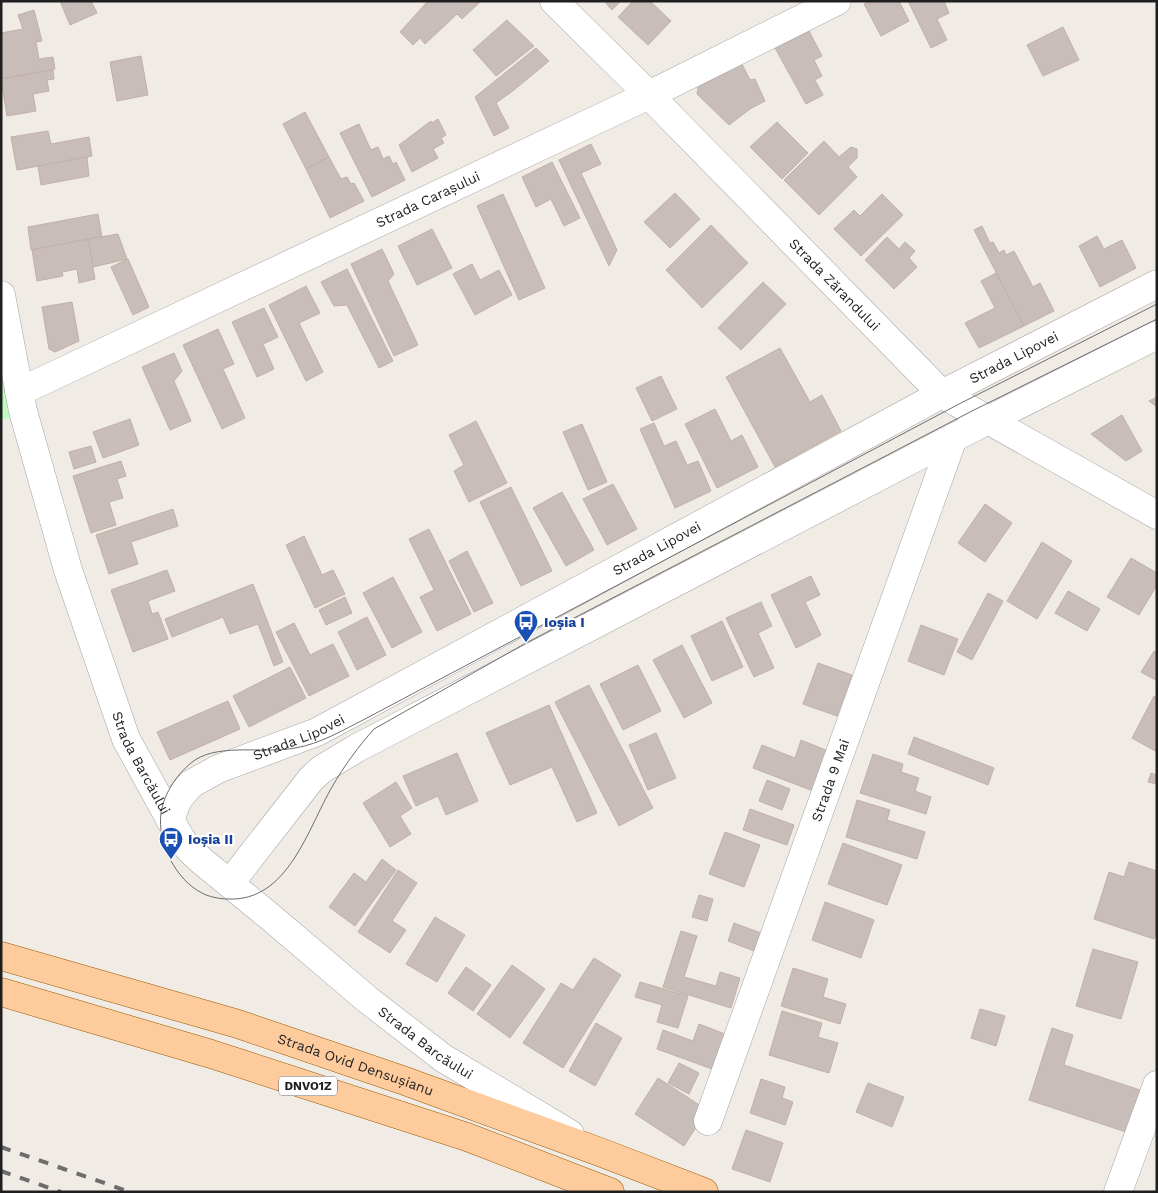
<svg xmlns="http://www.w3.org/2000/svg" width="1158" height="1193" viewBox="0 0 1158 1193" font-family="'Work Sans',sans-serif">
<rect width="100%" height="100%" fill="#f0ebe5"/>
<path fill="#c1fbc1" d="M1 364 11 418 1 420Z"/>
<g fill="#c8bdb8" stroke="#c2b0a7">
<path d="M60 1H91L97 13 70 25Z"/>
<path d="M428 1H481L462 19 457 14 425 44 420 38 413 45 400 32Z"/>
<path d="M604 1H621L612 10Z"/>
<path d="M633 1H650L671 21 648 45 618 17Z"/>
<path d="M869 1H899L909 21 881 36 864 4Z"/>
<path d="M908 1H944L949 13 937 19 947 40 931 48Z"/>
<path d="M34 10 42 41 36 42 39 59 53 57 55 69 1 79V33L23 29 18 15Z"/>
<path d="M507 20 534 46 496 76 473 50Z"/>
<path d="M1063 27 1079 60 1043 76 1027 45Z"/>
<path d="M809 31 822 56 814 60 822 76 815 80 823 95 806 104 775 48Z"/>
<path d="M536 48 549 61 514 90 496 103 509 128 494 136 475 97Z"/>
<path d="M141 56 148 95 117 101 110 62Z"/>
<path d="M742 64 750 80 755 79 765 101 750 109 729 125 697 94 698 87Z"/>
<path d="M53 70 54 79 47 80 49 91 33 94 36 111 7 116 1 79Z"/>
<path d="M305 112 329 157 306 169 283 124Z"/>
<path d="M438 119 446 135 441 138 444 143 433 149 438 158 412 172 399 145 431 121 432 123Z"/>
<path d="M777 122 808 153 782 179 750 147Z"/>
<path d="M359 124 371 150 378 147 383 159 389 156 393 164 396 162 405 180 372 197 340 133Z"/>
<path d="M48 131 51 144 89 137 92 156 17 170 11 137Z"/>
<path d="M824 141 839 157 851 147 857 149V158L848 167 857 177 819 215 784 180Z"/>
<path d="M591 144 601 164 581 173 617 250 609 266 559 160Z"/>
<path d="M87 157 89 176 41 185 38 166Z"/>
<path d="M329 157 341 179 347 177 351 184 354 183 364 201 330 218 306 169Z"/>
<path d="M552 162 580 218 564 226 551 199 536 207 522 177Z"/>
<path d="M675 193 700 219 670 248 644 222Z"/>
<path d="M503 194 545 288 519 300 477 206Z"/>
<path d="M882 194 903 215 861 256 834 229 854 210 860 216Z"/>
<path d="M98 214 102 237 31 250 28 227Z"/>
<path d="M711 225 748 263 702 308 666 270Z"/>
<path d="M982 226 990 243 993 242 999 253 1004 250 1006 255 1014 251 1033 287 1040 283 1054 311 1024 326 974 230Z"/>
<path d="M432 229 452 268 417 285 398 246Z"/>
<path d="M118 234 127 259 93 267 88 239Z"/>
<path d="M1097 236 1104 249 1122 240 1136 268 1100 287 1079 246Z"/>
<path d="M887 237 899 249 905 242 915 251 909 258 917 267 894 289 865 260Z"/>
<path d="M88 239 95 279 79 283 77 269 62 272 63 276 37 281 32 250Z"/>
<path d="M382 249 394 274 388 281 418 345 394 356 351 264Z"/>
<path d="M128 259 149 307 133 315 111 267Z"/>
<path d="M472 264 480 280 499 270 512 295 475 315 453 274Z"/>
<path d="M347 269 393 361 379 368 347 305 334 306 321 282Z"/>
<path d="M996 273 1024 326 979 348 965 323 995 308 981 281Z"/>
<path d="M763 282 786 304 741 350 718 328Z"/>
<path d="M306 286 320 313 299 323 323 372 306 381 269 305Z"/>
<path d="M72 302 79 341 55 352 49 349 42 307Z"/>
<path d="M264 308 278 337 263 344 274 369 257 377 232 322Z"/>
<path d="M218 329 234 364 223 369 245 418 222 429 183 345Z"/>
<path d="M780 348 810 402 822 395 841 431 775 467 726 377Z"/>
<path d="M174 353 182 371 174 381 191 421 170 430 142 367Z"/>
<path d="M661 376 677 409 652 421 636 388Z"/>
<path d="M1157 397V407L1149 401Z"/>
<path d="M715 409 731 441 742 435 758 467 717 488 685 424Z"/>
<path d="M1122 415 1142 451 1126 461 1091 434Z"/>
<path d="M130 419 139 445 103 458 93 432Z"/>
<path d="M476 421 507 483 469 502 454 471 464 465 449 435Z"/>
<path d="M654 423 664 446 676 441 687 465 698 461 711 491 675 508 640 429Z"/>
<path d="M582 424 607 482 588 490 563 432Z"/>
<path d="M91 446 96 462 74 469 69 452Z"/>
<path d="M121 461 126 476 117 479 123 498 109 502 116 525 91 533 73 476Z"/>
<path d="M613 484 637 529 607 545 583 499Z"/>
<path d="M511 487 552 571 521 586 480 502Z"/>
<path d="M562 492 594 550 566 566 533 508Z"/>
<path d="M985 504 1012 523 985 562 958 543Z"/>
<path d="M173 509 178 526 131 542 138 564 109 574 96 535Z"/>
<path d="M429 529 471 614 437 631 420 597 434 590 409 539Z"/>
<path d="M304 536 322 575 333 570 345 594 315 608 286 545Z"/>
<path d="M1042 542 1072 561 1037 619 1007 601Z"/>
<path d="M467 551 493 603 474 612 449 561Z"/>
<path d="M1131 558 1157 573V585L1139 615 1107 597Z"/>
<path d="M167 570 175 591 148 601 152 614 158 612 168 639 133 652 111 590Z"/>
<path d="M811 576 820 595 805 602 821 635 796 648 771 595Z"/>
<path d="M393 577 422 632 392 648 363 593Z"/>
<path d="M253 584 283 662 274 666 258 624 230 634 223 617 172 637 165 619Z"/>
<path d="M1068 591 1100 609 1087 631 1055 613Z"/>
<path d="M988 593 1003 601 972 660 957 652Z"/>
<path d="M345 597 352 613 326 625 319 610Z"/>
<path d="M761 602 772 626 758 633 774 668 754 677 726 618Z"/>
<path d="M367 617 386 655 357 670 338 632Z"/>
<path d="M722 621 743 667 712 681 691 636Z"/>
<path d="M294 623 310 655 333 644 349 676 309 696 276 632Z"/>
<path d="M921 625 958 639 944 675 908 661Z"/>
<path d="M682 645 712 703 684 718 653 660Z"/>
<path d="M1154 651 1157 653V681L1141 672Z"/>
<path d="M818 663 852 675 837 716 803 704Z"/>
<path d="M638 665 661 711 623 730 600 684Z"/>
<path d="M290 667 306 698 249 727 233 696Z"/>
<path d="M589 685 653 808 619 826 555 702Z"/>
<path d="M1154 696 1157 698V752L1132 738Z"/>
<path d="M228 701 240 729 170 760 157 732Z"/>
<path d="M549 705 597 813 577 822 552 767 510 785 486 733Z"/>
<path d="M656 733 676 778 648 790 629 745Z"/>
<path d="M914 737 994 768 988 785 908 754Z"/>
<path d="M801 740 828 751 813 791 753 768 762 745 795 758Z"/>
<path d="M457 753 478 801 446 815 438 796 416 806 403 776Z"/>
<path d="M873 754 903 764 901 772 919 778 915 791 931 797 926 814 860 793Z"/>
<path d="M1151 773 1157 775V784L1148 782Z"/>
<path d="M767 780 790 789 782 810 759 801Z"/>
<path d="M396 782 412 808 400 816 411 834 390 847 363 803Z"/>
<path d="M857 800 890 810 887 820 925 832 917 859 846 837Z"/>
<path d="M750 809 794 825 787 845 743 830Z"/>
<path d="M725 832 760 845 744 887 709 874Z"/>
<path d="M843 843 902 865 887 905 828 884Z"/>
<path d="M382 859 396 870 355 926 329 907 354 873 366 882Z"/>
<path d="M1129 862 1157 871V930L1154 939 1094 919 1109 872 1124 877Z"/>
<path d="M398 870 417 883 392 921 406 930 390 953 358 932Z"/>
<path d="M699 895 713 899 707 921 692 917Z"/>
<path d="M825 902 874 920 861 958 812 940Z"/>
<path d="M435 917 465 935 437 982 406 964Z"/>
<path d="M734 923 761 933 754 951 728 941Z"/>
<path d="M681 931 697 936 684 977 716 986 720 972 740 978 731 1008 663 987Z"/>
<path d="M1093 949 1138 962 1121 1019 1076 1006Z"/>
<path d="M594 958 621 975 563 1068 523 1043 561 983 573 990Z"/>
<path d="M512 965 545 989 510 1038 477 1014Z"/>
<path d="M466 967 491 985 473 1011 448 993Z"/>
<path d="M793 968 828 979 823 997 846 1004 840 1024 781 1006Z"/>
<path d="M640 982 688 996 678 1028 657 1022 662 1005 635 997Z"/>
<path d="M980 1009 1005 1016 996 1046 971 1038Z"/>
<path d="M782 1011 822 1023 818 1037 838 1043 829 1073 769 1055Z"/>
<path d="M596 1023 622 1038 595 1086 569 1071Z"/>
<path d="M699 1024 725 1034 712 1069 657 1049 663 1030 693 1041Z"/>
<path d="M1052 1028 1073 1035 1064 1065 1140 1090 1126 1132 1029 1100Z"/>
<path d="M679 1063 699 1073 689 1094 668 1083Z"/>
<path d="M658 1078 707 1110 684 1146 635 1114Z"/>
<path d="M761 1079 785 1087 782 1098 793 1102 785 1125 750 1113Z"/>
<path d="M868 1083 904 1097 892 1127 856 1112Z"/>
<path d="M746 1130 783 1143 770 1182 732 1169Z"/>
</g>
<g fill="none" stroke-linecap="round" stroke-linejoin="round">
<defs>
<g id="minor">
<path id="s1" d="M554 1 649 95 942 394 1157 515"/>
<path id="s2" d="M1 295 23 411 68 570 126 739 181 839 190 850 203 862 268 915 368 1000 443 1058 570 1134"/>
<path id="s3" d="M19 392 649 95 837 1"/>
<path id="s4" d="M170 820 178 799 191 784 218 769 317 732 942 394 1157 284"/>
<path d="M230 883 311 779 322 769 357 748 953 438 1157 335"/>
<path id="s5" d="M708 1121 953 438"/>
<path d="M1118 1192 1157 1085"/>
</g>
<g id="major">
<path id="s6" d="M1 956 238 1024 405 1081 600 1152 704 1192"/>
<path d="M1 992 211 1054 467 1137 610 1192"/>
</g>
</defs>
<use href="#minor" stroke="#a6a6a6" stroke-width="29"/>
<use href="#major" stroke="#9a5a00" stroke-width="29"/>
<use href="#minor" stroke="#fff" stroke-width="28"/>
<use href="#major" stroke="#fecb9c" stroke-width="28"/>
<path stroke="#6d6d6d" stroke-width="1" d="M1157 304 959 404 365 719C343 730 320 744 295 748 266 754 221 743 195 760 178 772 164 793 161 813 157 843 176 880 202 893 209 897 221 899 228 899 288 902 308 828 332 787 344 766 358 747 374 729L526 643 972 411 1157 319"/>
<g stroke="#6d6d6d" stroke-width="4" stroke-dasharray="10 10" stroke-linecap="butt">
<path d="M1 1147 130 1192"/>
<path d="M1 1171 61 1192"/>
</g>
</g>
<defs>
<symbol id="bus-pin" viewBox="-11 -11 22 30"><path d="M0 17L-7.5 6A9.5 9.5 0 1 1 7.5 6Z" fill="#1a4fb4" stroke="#fff"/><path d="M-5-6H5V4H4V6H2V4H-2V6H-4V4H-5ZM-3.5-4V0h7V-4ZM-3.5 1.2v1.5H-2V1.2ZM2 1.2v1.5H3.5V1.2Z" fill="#fff"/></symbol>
</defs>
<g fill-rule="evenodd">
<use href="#bus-pin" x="512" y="608" width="28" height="38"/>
<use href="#bus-pin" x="157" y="825" width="28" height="38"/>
</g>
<g text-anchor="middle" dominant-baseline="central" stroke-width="4.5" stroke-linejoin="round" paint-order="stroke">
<rect fill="#fff" stroke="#626262" stroke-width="1" x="279" y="1076.5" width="58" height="19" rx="4"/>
<g font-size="12" font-weight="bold" fill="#1f1f1f">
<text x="308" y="1086">DNVO1Z</text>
</g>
<g font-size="14" fill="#1f1f1f" stroke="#fff">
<text stroke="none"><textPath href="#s3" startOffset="452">Strada Carașului</textPath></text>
<text stroke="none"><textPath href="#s1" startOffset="399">Strada Zărandului</textPath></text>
<text stroke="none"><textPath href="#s4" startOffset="970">Strada Lipovei</textPath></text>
<text stroke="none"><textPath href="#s4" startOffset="565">Strada Lipovei</textPath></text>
<text stroke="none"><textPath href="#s4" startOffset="160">Strada Lipovei</textPath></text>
<text stroke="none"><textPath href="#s2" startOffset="490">Strada Barcăului</textPath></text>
<text stroke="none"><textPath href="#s5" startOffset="362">Strada 9 Mai</textPath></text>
<text stroke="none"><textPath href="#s2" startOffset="895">Strada Barcăului</textPath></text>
<text stroke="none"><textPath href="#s6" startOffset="371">Strada Ovid Densușianu</textPath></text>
</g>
<g font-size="14" font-weight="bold" fill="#164399" stroke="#fff" text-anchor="start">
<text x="544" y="622">Ioșia I</text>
<text x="188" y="839">Ioșia II</text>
</g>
</g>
<rect width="1158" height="1193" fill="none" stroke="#1f1f1f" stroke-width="5"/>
</svg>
